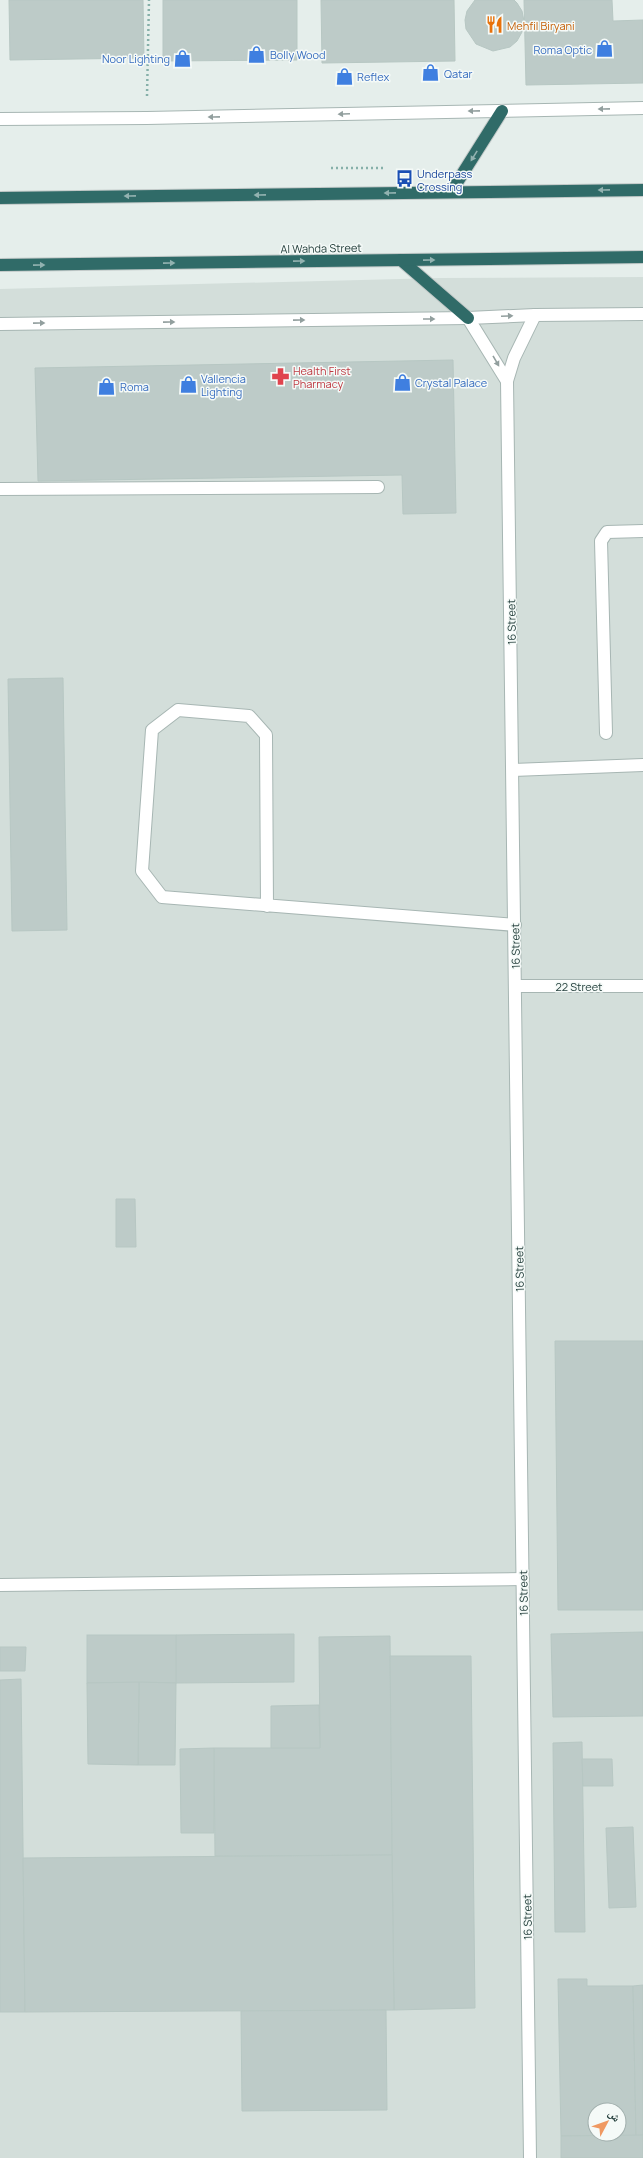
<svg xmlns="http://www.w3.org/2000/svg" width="643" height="2158" viewBox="0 0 643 2158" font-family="Manrope,'Noto Naskh Arabic',sans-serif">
<rect width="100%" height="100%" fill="#e5eeeb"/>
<path fill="#d3deda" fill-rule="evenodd" d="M643 277V2158H0V289L439 278ZM595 2110H619V2134H595Z"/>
<g fill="#bdcbc8" stroke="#b7c7c3" fill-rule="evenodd">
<path d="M9 0H143L144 58 10 60Z"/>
<path d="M163 0H297V60L163 61Z"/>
<path d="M321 0H454L455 61 322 63Z"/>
<path d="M475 0H514L517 3 522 11 524 21 522 32 517 41 510 47 493 51 476 44 466 29 465 20 467 11Z"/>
<path d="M524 0H612L613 21 643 20V83L526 85Z"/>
<path d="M453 360 456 513 403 514 402 475 38 481 35 368Z"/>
<path d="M63 678 67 930 12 931 8 679Z"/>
<path d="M116 1199H135L136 1247H116Z"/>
<path d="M555 1341H643V1610H558Z"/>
<path d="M643 1632V1716L553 1717 551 1634Z"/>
<path d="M294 1634V1682L176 1683V1635Z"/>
<rect x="87" y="1635" width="89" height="48"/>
<path d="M390 1636 392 1855 215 1856 214 1748H320L319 1637Z"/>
<path d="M0 1647H26L25 1671H0Z"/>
<path d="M390 1656H471L475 2008 394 2010Z"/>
<path d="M21 1679 25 2012H0V1680Z"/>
<path d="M139 1682 176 1683 175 1765H138Z"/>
<path d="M139 1682 138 1765 88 1764 87 1683Z"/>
<path d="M319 1705 320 1748H271V1706Z"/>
<path d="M582 1742 585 1932H555L553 1743Z"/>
<path d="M214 1748V1833H181L180 1749Z"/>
<path d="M582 1759H612L613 1786H583Z"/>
<path d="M633 1827 636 1907 609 1908 606 1828Z"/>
<path d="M392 1855 394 2010 25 2012 23 1858Z"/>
<path d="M558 1979H587V1986H633L636 2136H561ZM595 2110H619V2134H595Z"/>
<path d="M643 1985V2135L636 2136 633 1986Z"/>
<path d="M386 2010 387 2110 242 2111 241 2011Z"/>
<path d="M643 2135V2158H561V2136Z"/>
</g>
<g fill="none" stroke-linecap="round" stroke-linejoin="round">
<defs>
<g id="service">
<path d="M0 489 378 487"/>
<path d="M606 733 601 541 607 532 643 531"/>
<path d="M513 770 643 765"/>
<path d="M267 906 266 735 249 716 178 710 152 730 142 871 162 897 515 925"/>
<path d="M515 986H643"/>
</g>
<g id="minor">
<path d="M0 119 147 118 643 108"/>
<path d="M468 318 507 381"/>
<path d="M0 324 468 318 535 315 643 314"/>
<path d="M0 1585 523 1579"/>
<path d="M530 2158 507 381 514 358 535 315"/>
</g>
<g id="motorway">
<path d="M451 192 502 111"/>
<path d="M0 198 643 190"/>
<path d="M401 260 468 318"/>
<path d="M0 265 643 257"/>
</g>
</defs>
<use href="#service" stroke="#a7b6b3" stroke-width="14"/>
<use href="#minor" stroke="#a7b6b3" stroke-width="14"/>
<use href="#motorway" stroke="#c2c9c8" stroke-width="14"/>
<g stroke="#86b0a9" stroke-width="2.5" stroke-dasharray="2 3" stroke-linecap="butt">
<path d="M147 96 149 0"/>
<path d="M331 168H385"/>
</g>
<use href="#service" stroke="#fff" stroke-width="12"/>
<use href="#minor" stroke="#fff" stroke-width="12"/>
<use href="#motorway" stroke="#306b68" stroke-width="12"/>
</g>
<defs><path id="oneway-solid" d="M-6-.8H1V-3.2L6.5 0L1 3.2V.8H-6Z"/></defs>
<g fill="#929f9e">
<use href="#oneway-solid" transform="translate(604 109) rotate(179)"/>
<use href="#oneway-solid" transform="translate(474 111) rotate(179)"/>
<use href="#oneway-solid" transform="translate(344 114) rotate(177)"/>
<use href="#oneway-solid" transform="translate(214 117) rotate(179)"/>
<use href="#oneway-solid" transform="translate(507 316) rotate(-3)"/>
<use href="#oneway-solid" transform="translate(429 319)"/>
<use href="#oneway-solid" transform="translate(299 320) rotate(-1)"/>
<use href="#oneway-solid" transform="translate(169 322) rotate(-1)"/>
<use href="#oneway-solid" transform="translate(39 323) rotate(-1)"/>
<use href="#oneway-solid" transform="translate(496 361) rotate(60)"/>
</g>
<g fill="#92b2b0">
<use href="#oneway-solid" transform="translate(474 156) rotate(122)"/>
<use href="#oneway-solid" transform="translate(604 190) rotate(179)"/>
<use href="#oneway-solid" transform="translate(390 193) rotate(179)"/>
<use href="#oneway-solid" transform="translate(260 195) rotate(179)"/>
<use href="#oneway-solid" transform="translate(130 196) rotate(179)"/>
<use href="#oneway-solid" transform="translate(429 260) rotate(-1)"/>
<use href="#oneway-solid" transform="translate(299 261) rotate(-1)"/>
<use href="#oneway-solid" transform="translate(169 263) rotate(-1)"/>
<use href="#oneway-solid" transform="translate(39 265) rotate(-1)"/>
</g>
<defs>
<symbol id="restaurant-bare" viewBox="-9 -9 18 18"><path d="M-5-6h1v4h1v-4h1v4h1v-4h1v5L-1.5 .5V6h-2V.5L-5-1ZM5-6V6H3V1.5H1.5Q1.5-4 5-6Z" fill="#e8710a" stroke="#f5faf8" stroke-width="2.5" paint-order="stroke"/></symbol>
<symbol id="shop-bare" viewBox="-9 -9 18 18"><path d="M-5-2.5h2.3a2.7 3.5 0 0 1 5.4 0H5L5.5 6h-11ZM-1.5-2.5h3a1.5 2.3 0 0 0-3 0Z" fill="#3f7fe0" stroke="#f5faf8" stroke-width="2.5" paint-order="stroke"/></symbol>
<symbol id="bus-bare" viewBox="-9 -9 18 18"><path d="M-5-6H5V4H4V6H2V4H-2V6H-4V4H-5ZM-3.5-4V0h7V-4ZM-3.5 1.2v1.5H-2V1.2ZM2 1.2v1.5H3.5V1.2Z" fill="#1a4fb4" stroke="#f5faf8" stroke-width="2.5" paint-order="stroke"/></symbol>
<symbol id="pharmacy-bare" viewBox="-9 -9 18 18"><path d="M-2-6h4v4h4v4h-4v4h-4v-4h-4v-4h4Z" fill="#e0444e" stroke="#f5faf8" stroke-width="2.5" paint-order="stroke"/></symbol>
</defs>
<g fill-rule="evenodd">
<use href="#restaurant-bare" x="482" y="12" width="25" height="25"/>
<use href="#shop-bare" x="592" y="36" width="25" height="25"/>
<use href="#shop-bare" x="244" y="42" width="25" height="25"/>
<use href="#shop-bare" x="170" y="46" width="25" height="25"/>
<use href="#shop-bare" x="418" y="60" width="25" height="25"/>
<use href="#shop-bare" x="332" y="64" width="25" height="25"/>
<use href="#bus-bare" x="392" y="166" width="25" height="25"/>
<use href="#pharmacy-bare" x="268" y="364" width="25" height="25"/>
<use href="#shop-bare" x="390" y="370" width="25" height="25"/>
<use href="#shop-bare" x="176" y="372" width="25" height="25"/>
<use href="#shop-bare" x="94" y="374" width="25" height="25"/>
</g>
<g text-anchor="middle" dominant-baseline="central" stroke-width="3" stroke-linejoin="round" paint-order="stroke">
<g font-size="11" fill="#c56008" stroke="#f5faf8" text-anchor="start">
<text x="507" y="25">Mehfil Biryani</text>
</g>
<g font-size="11" fill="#366cbe" stroke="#f5faf8" text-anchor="start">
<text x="592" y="49" text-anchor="end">Roma Optic</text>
<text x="270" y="54">Bolly Wood</text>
<text x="170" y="58" text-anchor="end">Noor Lighting</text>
<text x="444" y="73">Qatar</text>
<text x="357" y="76">Reflex</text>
<text x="201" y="378">Vallencia<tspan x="201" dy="13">Lighting</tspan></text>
<text x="415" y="382">Crystal Palace</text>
<text x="120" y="386">Roma</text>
</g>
<g font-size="11" fill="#164399" stroke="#f5faf8" text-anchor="start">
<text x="417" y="173">Underpass<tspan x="417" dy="13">Crossing</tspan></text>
</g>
<g font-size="11" fill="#243f3c" stroke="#f5faf8">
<text transform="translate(321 248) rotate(-1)">Al Wahda Street</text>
<text transform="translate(511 622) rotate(-91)">16 Street</text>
<text transform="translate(515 946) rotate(-91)">16 Street</text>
<text x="579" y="986">22 Street</text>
<text transform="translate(519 1269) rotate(-91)">16 Street</text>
<text transform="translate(523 1593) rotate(-91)">16 Street</text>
<text transform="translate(527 1917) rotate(-91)">16 Street</text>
</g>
<g font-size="11" fill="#be3a42" stroke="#f5faf8" text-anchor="start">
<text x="293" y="370">Health First<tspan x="293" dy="13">Pharmacy</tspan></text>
</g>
</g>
<g transform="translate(607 2122) rotate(49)"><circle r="19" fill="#f5faf8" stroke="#a1afad"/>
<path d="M0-3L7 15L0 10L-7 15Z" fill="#ef9962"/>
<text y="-6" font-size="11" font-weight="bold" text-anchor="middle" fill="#243f3c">ش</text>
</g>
</svg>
